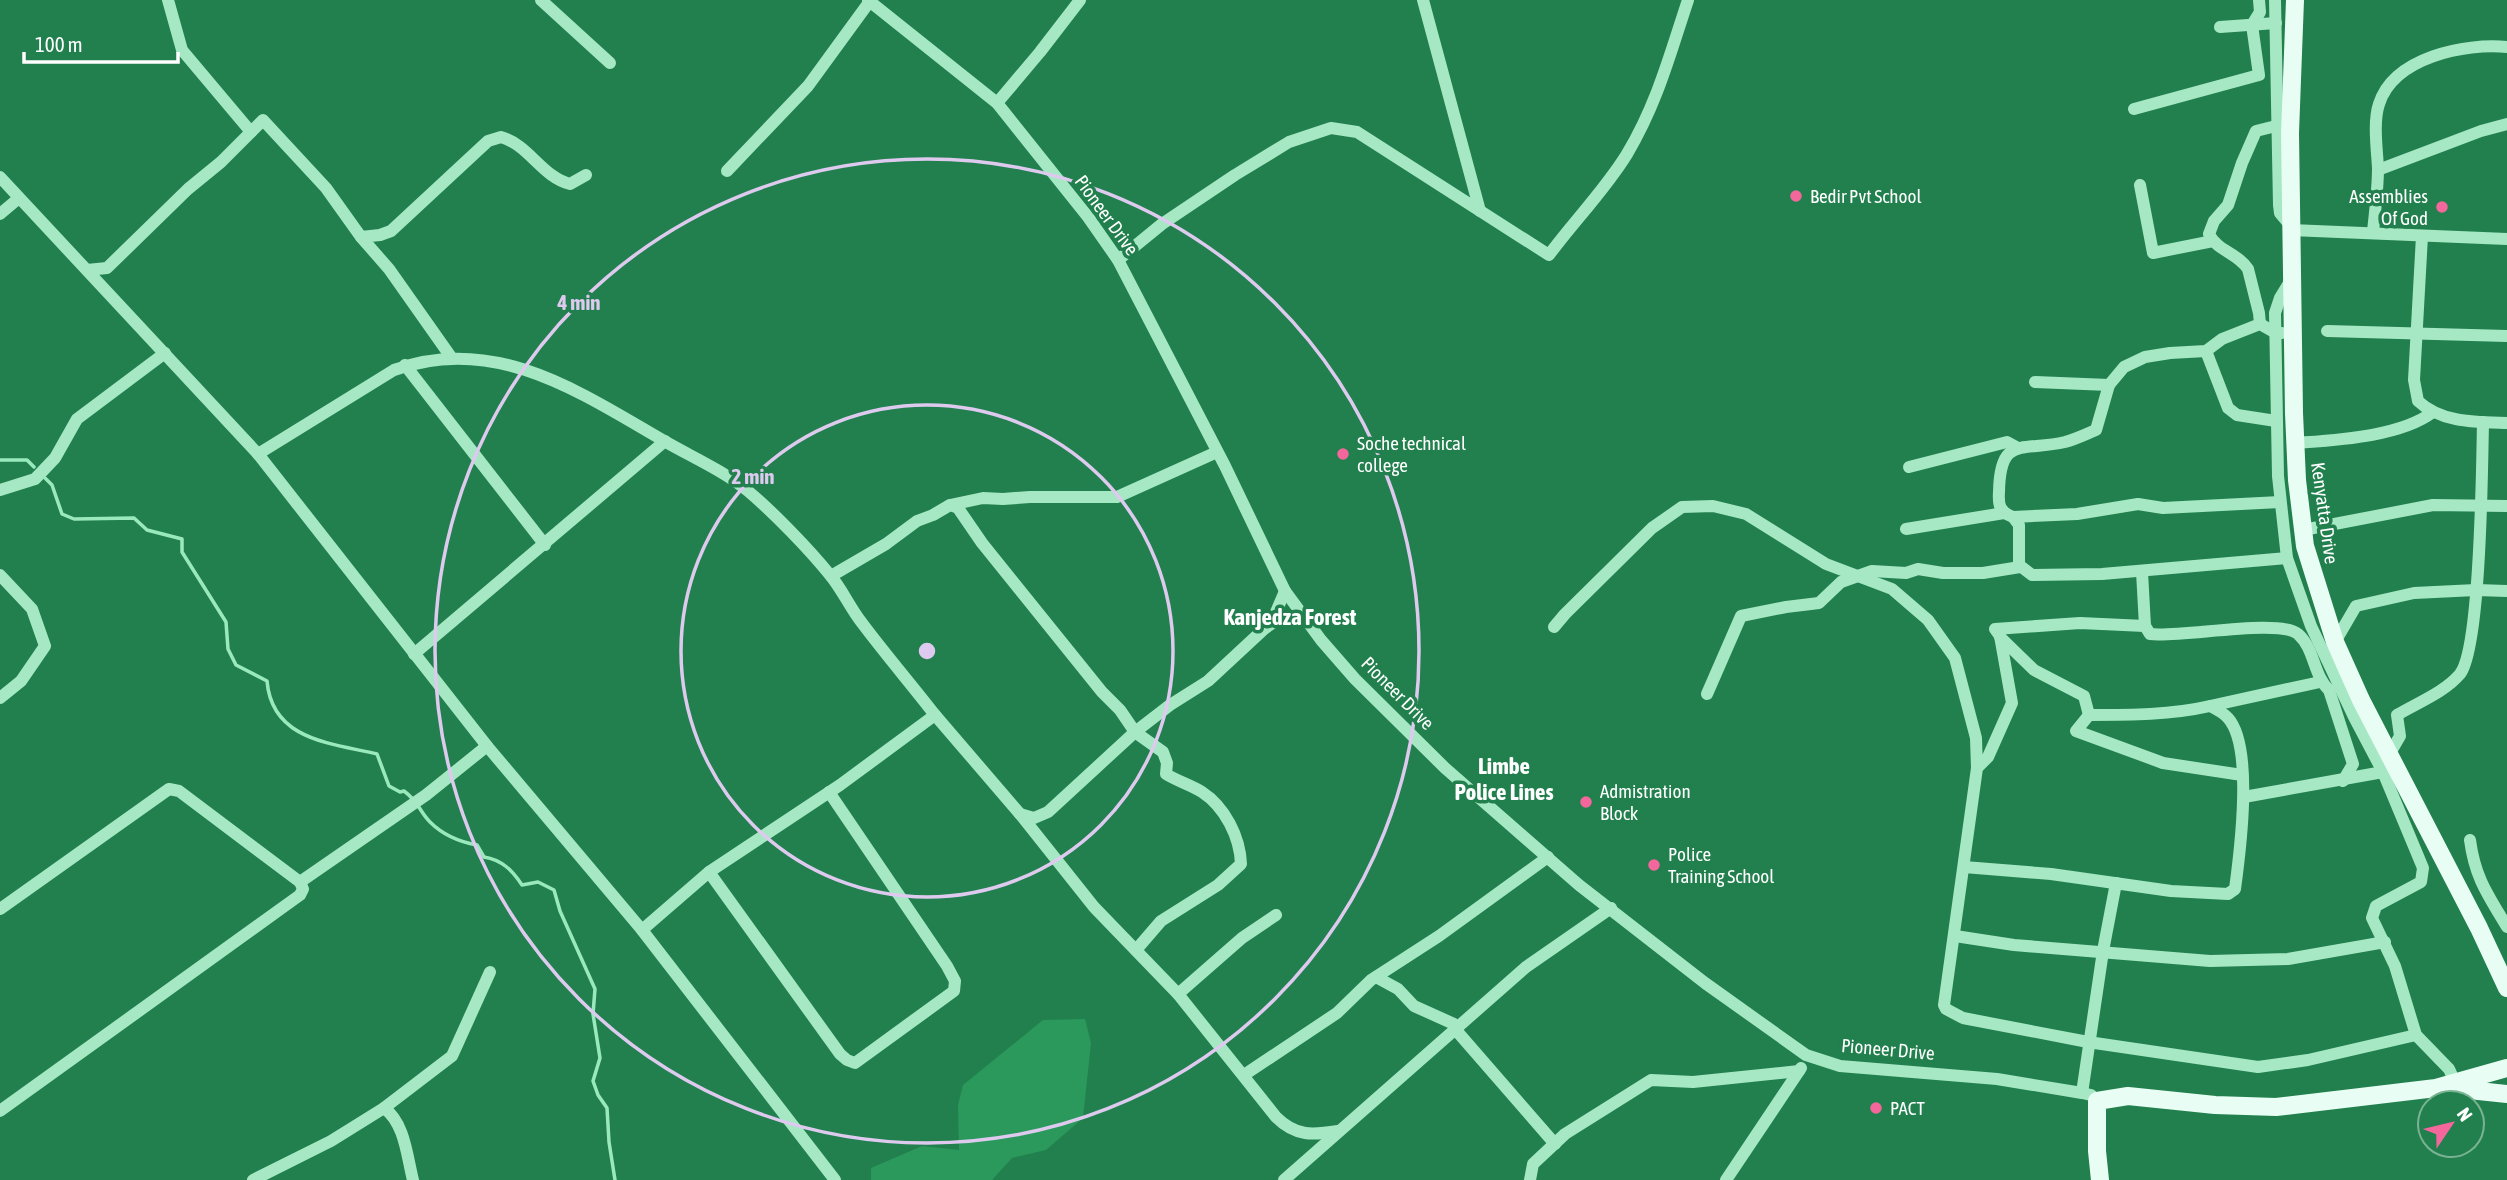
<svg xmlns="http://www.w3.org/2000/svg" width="2507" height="1180" viewBox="0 0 2507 1180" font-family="'Asap Condensed',sans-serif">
<rect width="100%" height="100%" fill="#21804d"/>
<path fill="#2b985c" d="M1085 1019 1091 1043 1083 1118 1046 1150 1012 1158 992 1180H871V1168L922 1146 959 1150 958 1105 963 1085 1043 1020Z"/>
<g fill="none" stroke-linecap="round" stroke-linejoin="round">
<g stroke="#9ae9bd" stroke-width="3.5">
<path d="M0 460H27L34 467"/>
<path d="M45 478 52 485 62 514 74 519 134 518 147 530 182 539V552L226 622 228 649 236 665 267 681C272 740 330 743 377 754L389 786 400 792 404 791C419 802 419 811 430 822 442 834 460 842 477 845L484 857C502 860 512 870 522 885L538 882 554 890 560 911 595 989 593 1014 600 1058 593 1081 598 1095 607 1108 609 1142 615 1180"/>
</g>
<g stroke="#a6e8c4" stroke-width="12">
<path d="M168 0 182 50 251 132"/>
<path d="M541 0 610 63"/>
<path d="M868 0 997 103 1088 217 1118 260 1225 466 1285 591 1321 640 1355 679 1445 768 1579 885 1705 983 1806 1055 1840 1066 1997 1079 2082 1093 2091 1095 2097 1101"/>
<path d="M1423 0 1480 211"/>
<path d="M2275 0 2279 205 2280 213 2291 226"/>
<path d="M2220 27 2276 23"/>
<path d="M997 103 1040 52 1080 0"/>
<path d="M2134 109 2259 75 2252 25 2260 12 2259 0"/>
<path d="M2378 170 2481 131 2507 124"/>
<path d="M727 171 808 86 870 1"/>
<path d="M0 177 258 454 487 746 642 930"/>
<path d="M2140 185 2153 253 2213 241"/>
<path d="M0 214 19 198"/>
<path d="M2291 230 2507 239"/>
<path d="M2373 232C2375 211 2378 189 2378 168 2377 149 2373 122 2379 104 2394 57 2465 43 2507 47"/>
<path d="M2422 236 2414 380 2418 401C2441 423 2477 422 2507 423"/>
<path d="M1118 260 1162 224 1235 175 1289 142 1331 128 1357 132 1549 255C1574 221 1605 190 1627 154 1657 104 1670 54 1688 0"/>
<path d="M87 270 107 268 188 189 221 162 263 120 326 188 361 237"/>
<path d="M2291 280 2280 298 2275 313 2278 476 2287 558 2311 626 2354 717 2383 772 2423 868 2421 882 2376 906 2372 918 2395 966 2416 1035 2449 1069 2455 1082"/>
<path d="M2260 324 2259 313 2248 269C2238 253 2217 251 2209 234L2214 221 2228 205 2242 163 2256 131 2276 126"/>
<path d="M2327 331 2507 336"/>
<path d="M2206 351 2228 408 2237 415 2276 421"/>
<path d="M451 357 389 269 361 237 380 235 391 231 488 141 501 137C529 145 542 177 570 184L586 175"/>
<path d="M405 365 545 545"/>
<path d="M2035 382 2109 385"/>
<path d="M2296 443C2335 440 2400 437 2433 412"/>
<path d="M258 454 394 370C495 333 581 393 666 442 692 457 724 471 748 491 774 513 808 548 830 575 842 589 850 608 862 623 886 655 911 684 935 715"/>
<path d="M1909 467 2007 442 2018 448"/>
<path d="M0 490 35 479 55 458 77 419 165 353"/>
<path d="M2280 502 2163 508 2138 504 2077 514 2013 517C2000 512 1998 506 1999 492 2000 434 2023 452 2065 442 2076 439 2086 434 2096 430L2109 385 2124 367 2145 357 2170 353 2206 351 2222 339 2260 324 2276 333H2282"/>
<path d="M950 505 983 498 1003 499 1030 497H1117L1217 452"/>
<path d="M2013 517 2019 525V565L2032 575 2102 574 2287 558"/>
<path d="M1906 529 2004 513"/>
<path d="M2303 530 2433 505 2507 506"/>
<path d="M2142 572 2145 626 2150 634C2180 638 2279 618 2298 634 2315 649 2313 675 2329 690L2353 764 2343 781"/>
<path d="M0 575 32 609 45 646 21 681 0 698"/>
<path d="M831 576 886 544 917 521 933 515 950 505 958 508 982 543 1102 692 1120 710 1135 732 1163 752 1167 763 1166 774C1177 781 1191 785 1202 792 1225 807 1240 837 1241 864L1218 885 1161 921 1136 950"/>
<path d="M2145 626 2080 623 1995 629 2000 636 2012 703 1988 757 1977 768 1944 1005 1946 1009 1963 1018 2088 1042 2258 1067 2308 1060 2416 1035"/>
<path d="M1554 627 1565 614 1652 528 1682 507 1713 506 1746 514 1826 564 1892 589 1928 620 1955 658 1976 738 1977 768"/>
<path d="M2000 637 2034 670 2084 696 2089 715"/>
<path d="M2335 642 2356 606 2414 593 2476 590 2507 591"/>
<path d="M414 654 665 441"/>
<path d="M1707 694 1741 616 1786 607 1819 603 1841 582 1872 571 1906 573 1918 569 1943 573H1983L2020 567"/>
<path d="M2210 706 2320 682"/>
<path d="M2089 715 2076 731 2163 763 2242 775"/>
<path d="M2389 755 2400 736 2397 715C2417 703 2445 692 2460 674 2481 647 2482 465 2483 422"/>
<path d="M2244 797 2383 772"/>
<path d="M1020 814 1034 818 1048 812 1135 732 1170 705 1208 681 1264 629 1274 622 1276 612 1285 591"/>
<path d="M2470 840C2475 878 2488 895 2507 927"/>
<path d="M1964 867 2051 874 2171 891 2228 894 2235 889C2240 852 2254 747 2228 718 2224 713 2216 709 2210 706 2171 715 2130 715 2089 715"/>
<path d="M709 872 840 1054 847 1060 855 1063 954 991 955 981 947 966 829 792"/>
<path d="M300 882 426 795 487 746"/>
<path d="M0 909 169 789 179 791 300 882 303 889 300 895 0 1111"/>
<path d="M1955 936 2014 945 2210 961 2288 959 2385 942"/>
<path d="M1376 977 1398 989 1414 1006 1454 1024 1455 1029 1555 1144"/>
<path d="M1178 994 1242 938 1276 915"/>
<path d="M1244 1075 1337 1013 1371 980 1439 936 1548 857"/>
<path d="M2082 1093 2103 951 2116 883"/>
<path d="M384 1108 452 1056 490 972"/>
<path d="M253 1180 331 1141 384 1108C405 1123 407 1157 413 1180"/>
<path d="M835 1180 642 930 709 872 840 785 935 715 1020 814 1094 907 1178 994 1276 1117C1296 1137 1313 1135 1338 1131"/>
<path d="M1284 1180 1526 967 1611 908"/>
<path d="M1530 1180 1533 1164 1565 1134 1651 1080 1693 1082 1799 1071"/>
<path d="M1726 1180 1801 1068"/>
</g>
<g stroke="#e8fdf3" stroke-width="18">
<path d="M2295 0 2290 133 2294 413 2297 480 2305 546 2335 642 2361 700 2479 928 2507 988"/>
<path d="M2450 1088 2507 1094"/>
<path d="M2100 1180 2097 1151V1101L2128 1096 2215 1105 2276 1107 2436 1088 2507 1068"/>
</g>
</g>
<g fill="none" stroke="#decaef" stroke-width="3.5">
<circle cx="927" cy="651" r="246"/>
<circle cx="927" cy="651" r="492"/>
</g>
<g fill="#f4679d" stroke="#21804d" stroke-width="2.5">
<circle cx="1796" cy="196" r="7"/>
<circle cx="2442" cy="207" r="7"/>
<circle cx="1343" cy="454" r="7"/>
<circle cx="1586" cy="802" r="7"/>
<circle cx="1654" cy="865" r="7"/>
<circle cx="1876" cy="1108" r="7"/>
</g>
<g text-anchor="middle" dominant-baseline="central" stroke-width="7" stroke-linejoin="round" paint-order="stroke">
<g font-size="19" fill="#fff" stroke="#21804d" text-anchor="start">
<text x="1810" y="196">Bedir Pvt School</text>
<text x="2428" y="196" text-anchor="end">Assemblies<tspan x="2428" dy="22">Of God</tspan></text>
<text x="1357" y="443">Soche technical<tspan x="1357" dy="22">college</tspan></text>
<text x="1600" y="791">Admistration<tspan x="1600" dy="22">Block</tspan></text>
<text x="1668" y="854">Police<tspan x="1668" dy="22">Training School</tspan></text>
<text x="1890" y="1108">PACT</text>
</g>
<g font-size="19" fill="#fff" stroke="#21804d">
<text transform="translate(1107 215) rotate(54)">Pioneer Drive</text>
<text transform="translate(2325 513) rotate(82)">Kenyatta Drive</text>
<text transform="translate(1398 693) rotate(45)">Pioneer Drive</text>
<text transform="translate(1888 1049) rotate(5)">Pioneer Drive</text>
</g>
<g font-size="23" font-weight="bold" fill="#fff" stroke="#21804d">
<text x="1290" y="617">Kanjedza Forest</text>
<text x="1504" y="766">Limbe<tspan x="1504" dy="26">Police Lines</tspan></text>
</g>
</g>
<circle cx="927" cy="651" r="10" fill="#decaef" stroke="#21804d" stroke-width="3.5"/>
<g font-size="21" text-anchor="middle" font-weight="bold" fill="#decaef" stroke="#21804d" stroke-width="7" stroke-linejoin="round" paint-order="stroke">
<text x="579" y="310">4 min</text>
<text x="753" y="484">2 min</text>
</g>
<g transform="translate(2451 1124) rotate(55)"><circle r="33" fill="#21804d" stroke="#7ab394" stroke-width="2"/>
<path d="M0-5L12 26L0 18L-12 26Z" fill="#f4679d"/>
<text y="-10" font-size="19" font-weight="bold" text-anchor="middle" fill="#ffffff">N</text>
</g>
<path d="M24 52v10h154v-10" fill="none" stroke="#ffffff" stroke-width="3.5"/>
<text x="35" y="52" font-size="21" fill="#ffffff" stroke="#21804d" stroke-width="5" paint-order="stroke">100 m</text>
</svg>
